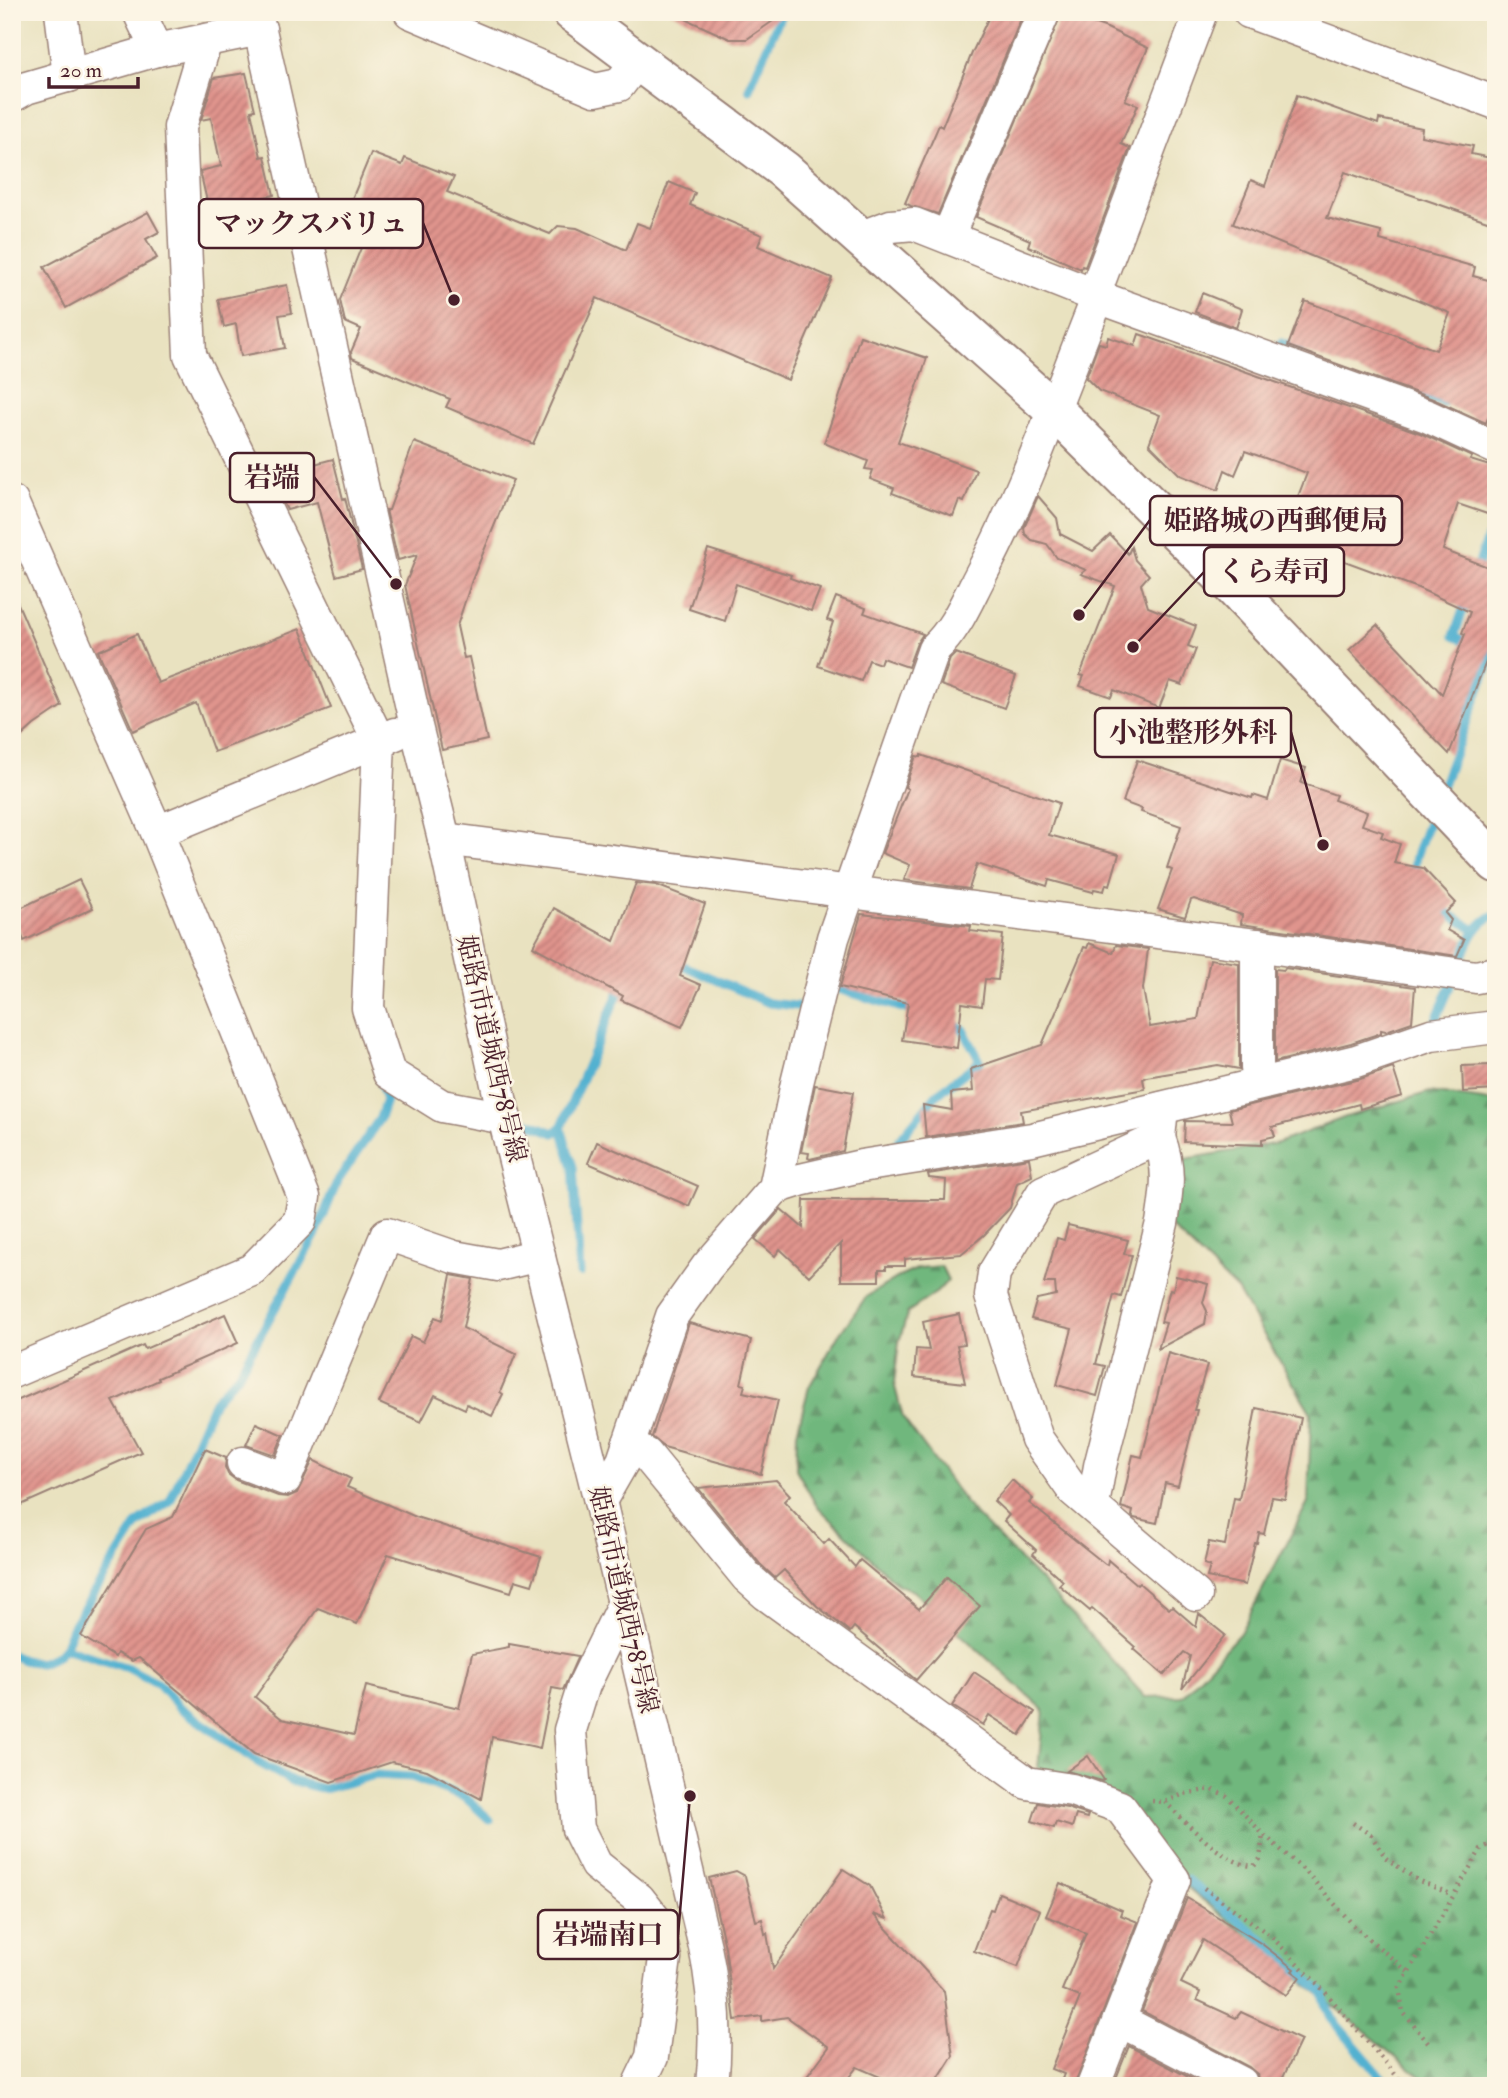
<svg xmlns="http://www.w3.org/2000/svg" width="1508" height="2098" viewBox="0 0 1508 2098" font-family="'IM FELL Double Pica','Noto Serif JP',serif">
<defs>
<pattern id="forest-firs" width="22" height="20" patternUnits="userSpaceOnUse" patternTransform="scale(1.75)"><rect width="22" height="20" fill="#70b77d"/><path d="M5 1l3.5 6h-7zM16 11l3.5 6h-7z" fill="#5e9467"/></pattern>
<pattern id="building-hatch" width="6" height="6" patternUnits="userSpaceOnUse" patternTransform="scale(1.75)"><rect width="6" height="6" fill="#e0948d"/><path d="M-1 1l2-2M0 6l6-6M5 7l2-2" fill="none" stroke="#b87873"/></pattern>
</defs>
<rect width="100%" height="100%" fill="#fcf5e5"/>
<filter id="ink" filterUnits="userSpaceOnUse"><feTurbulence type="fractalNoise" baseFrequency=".0143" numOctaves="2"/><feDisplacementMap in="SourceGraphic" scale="14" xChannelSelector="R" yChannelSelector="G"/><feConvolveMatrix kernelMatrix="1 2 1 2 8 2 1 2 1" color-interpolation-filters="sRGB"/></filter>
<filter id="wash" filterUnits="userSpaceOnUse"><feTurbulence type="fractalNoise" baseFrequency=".00686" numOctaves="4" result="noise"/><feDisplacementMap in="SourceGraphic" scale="28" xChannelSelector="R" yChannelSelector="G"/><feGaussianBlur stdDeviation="1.57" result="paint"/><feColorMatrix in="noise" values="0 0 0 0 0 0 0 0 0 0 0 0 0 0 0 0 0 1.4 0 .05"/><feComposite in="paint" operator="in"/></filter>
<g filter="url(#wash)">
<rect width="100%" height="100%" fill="#e9e2c0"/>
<path fill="url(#forest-firs)" stroke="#5d6b54" stroke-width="2" d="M1430 1092 1496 1102V2086H1437L1427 2082 1181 1882 1127 1810 1038 1768 1044 1710 913 1591 897 1584 816 1505 796 1469 797 1432 809 1387 838 1336 866 1297 897 1278 919 1268 941 1266 948 1280 937 1292 908 1312 899 1342 894 1383 903 1418 971 1510 1047 1587 1145 1697 1182 1696 1240 1633 1308 1502 1311 1413 1237 1290 1150 1207V1165L1278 1143 1346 1117Z"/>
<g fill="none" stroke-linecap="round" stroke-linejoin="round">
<g stroke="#52b1d0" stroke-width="9">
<path d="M749 89 782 12"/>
<path d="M1273 350 1276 351 1281 343 1299 350"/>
<path d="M1391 383 1443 403"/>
<path d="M1476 572 1496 514"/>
<path d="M1440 792 1493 653 1454 636 1467 599"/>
<path d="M1412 878 1416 856 1432 812"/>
<path d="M1438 907 1475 930"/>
<path d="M675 962 769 1003 806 1007 807 1004"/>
<path d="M1458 968C1468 945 1472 925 1496 914"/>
<path d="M828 986 919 1013"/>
<path d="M1432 1029 1453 980"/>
<path d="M522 1120 554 1133 561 1128 623 982"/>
<path d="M561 1128 573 1167 580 1273"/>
<path d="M899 1140 937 1094 980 1061 963 1029 948 1023"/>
<path d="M64 1648 128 1668 159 1684 179 1707 256 1761 292 1781 324 1789 375 1775 412 1777 466 1798 490 1820"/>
<path d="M12 1655 23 1660 40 1663 57 1656 64 1648 74 1624 138 1523 170 1501 214 1401 238 1375 317 1232 337 1182 380 1118 386 1100 379 1076"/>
<path d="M1187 1880 1266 1942 1322 1992 1331 2018 1389 2086"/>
</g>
</g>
<g id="blocks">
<g fill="url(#building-hatch)">
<path d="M670 12H786L747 39H730Z"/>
<path d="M991 12H1024L938 214 911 206 905 203 939 125 942 127 972 53Z"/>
<path d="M1062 12 1107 28 1148 48 1125 100 1138 105 1121 144 1130 148 1085 267 1082 266 1081 269 1028 246 1030 240 976 217Z"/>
<path d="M246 73 255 110 251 111 261 157 265 156 274 195 209 210 200 171 221 166 211 118 201 120 214 78Z"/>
<path d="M1297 95 1378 124 1379 119 1422 128 1421 136 1473 146 1471 154 1496 159V224L1345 172 1327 218 1381 232 1380 240 1475 267 1473 276 1496 282V415L1490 413 1486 423 1433 399 1288 346 1305 301 1436 350 1450 313 1233 224 1251 180 1265 186Z"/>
<path d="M371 153 402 165 405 158 454 177 447 192 550 234 558 226 577 228 626 250 637 223 650 228 669 182 695 193 690 205 762 235 758 246 832 278 788 380 597 298 533 444 446 407 450 399 352 358 351 352 361 329 345 322 340 300 367 233 342 223Z"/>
<path d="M148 212 159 232 146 239 157 258 66 308 44 267Z"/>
<path d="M287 285 292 313 279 315 285 348 241 356 236 324 224 327 218 299Z"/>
<path d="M1202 293 1242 309 1236 328 1195 312Z"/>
<path d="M1139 334 1420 433 1472 457 1470 460 1496 468V517L1458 504 1443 550 1496 570V637L1449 754 1349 650 1377 625 1442 694 1465 634 1462 633 1470 612 1418 588 1282 538 1307 473 1245 451 1235 475 1225 470 1218 490 1180 475 1149 444 1160 415 1099 391 1086 378 1099 343 1106 345 1108 337 1135 346Z"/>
<path d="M860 336 927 358 898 442 976 470 964 502 959 500 953 516 892 493 894 488 870 479 873 470 865 469 868 461 824 443Z"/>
<path d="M414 442 513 480 472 580 457 626 464 658 469 657 487 740 442 750 405 585 417 555 398 560 386 510H389Z"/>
<path d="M333 459 343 499 345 498 362 569 336 576 317 502 287 510 270 476Z"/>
<path d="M1038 496 1057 518 1060 534 1093 551 1110 535 1128 554 1131 547 1135 560 1149 575 1141 584 1148 607 1196 626 1188 646 1196 649 1182 685 1170 681 1159 708 1114 690 1111 697 1080 686 1084 676 1080 675 1115 586 1081 574 1086 570 1057 558 1047 544 1032 540 1025 534 1024 528Z"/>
<path d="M708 549 791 575 790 578 820 589 811 611 736 584 725 621 689 609Z"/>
<path d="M12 590 62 706 34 725 12 745Z"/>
<path d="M836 597 866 608 864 613 923 634 917 643 908 667 882 658 880 664 869 660 861 681 818 666 833 622 827 620Z"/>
<path d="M300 629 331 708 214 752 196 703 133 731 98 651 137 634 158 683Z"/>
<path d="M956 653 1016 676 1004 708 941 685 950 659Z"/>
<path d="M921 755 1059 803 1049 835 1119 854 1110 885 1106 884 1104 891 1094 889 1093 892 1049 880 1047 886 977 864 969 889 904 880 910 865 882 853 908 789 905 787 916 756 921 757Z"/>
<path d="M1137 760 1252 798 1253 795 1268 800 1280 760 1306 768 1301 783 1336 795 1334 800 1367 812 1362 825 1383 832 1381 837 1400 844 1394 863 1423 868 1456 903 1445 913 1451 920 1447 930 1464 940 1457 956 1241 924 1242 915 1194 899 1191 900 1185 917 1158 909 1172 870 1167 868 1181 826 1141 812 1142 809 1123 802Z"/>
<path d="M79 880 93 908 24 941 12 912Z"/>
<path d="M636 883 656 885 705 904 680 976 701 985 682 1027 621 1000 623 996 533 946 554 908 614 941Z"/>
<path d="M861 914 971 926 970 931 1003 935 998 980 985 979 982 1006 962 1003 957 1048 902 1040 908 1003 840 987Z"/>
<path d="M1089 943 1113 953 1116 945 1148 949 1143 989 1150 1027 1198 1019 1210 959 1239 963V1069L1218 1065 1147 1077 1143 1079 1145 1089 1021 1111 1023 1122 926 1137 923 1105 952 1110 951 1093 973 1091 971 1069 1042 1045 1084 947 1087 948Z"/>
<path d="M1285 968 1415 987 1412 1022 1386 1031 1381 1030V1033L1351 1043 1275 1062V969L1284 970Z"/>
<path d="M1493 1065 1496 1067V1090L1463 1092 1462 1066Z"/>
<path d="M1393 1068 1402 1096 1360 1109 1359 1104 1272 1127 1275 1136 1262 1139V1145L1184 1142 1185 1121 1232 1122 1229 1110 1360 1079Z"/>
<path d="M815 1085 853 1092 843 1151 810 1159 808 1158 809 1153 801 1152Z"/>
<path d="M597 1142 698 1186 689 1206 588 1163Z"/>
<path d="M1029 1158 1032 1176 1017 1183 1010 1208 984 1235 961 1254 905 1259V1266H886V1269H879V1281H841V1243L809 1276 780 1249 775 1256 755 1239 781 1209 803 1228 804 1200H945L946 1180 929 1178 928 1174Z"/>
<path d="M1068 1225 1128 1240 1124 1254 1132 1255 1121 1297 1114 1295 1096 1364 1105 1366 1097 1396 1057 1385 1072 1329 1031 1319 1037 1299 1056 1295 1055 1283H1044L1057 1238 1064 1240Z"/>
<path d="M451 1275 473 1279 463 1328 516 1354 500 1392 503 1394 492 1416 467 1404 465 1409 435 1395 421 1422 379 1403 411 1336 423 1342 435 1317 442 1320Z"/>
<path d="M1176 1276 1208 1284 1203 1303 1207 1311 1205 1324 1158 1349 1166 1323 1161 1322 1170 1289 1173 1290Z"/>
<path d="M225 1314 238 1343 158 1378 159 1380 113 1401 141 1452 12 1509V1403L143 1345 145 1349Z"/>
<path d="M959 1314 965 1344 957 1345 965 1383 914 1377 916 1349 929 1350 923 1322Z"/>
<path d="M689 1323 751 1340 741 1384 745 1385 743 1392 778 1400 761 1474 664 1447 652 1437Z"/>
<path d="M1168 1353 1207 1365 1194 1410H1197L1178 1486 1165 1483 1157 1523 1134 1518 1132 1516 1133 1511 1121 1507 1133 1455 1142 1457Z"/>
<path d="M1256 1408 1301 1418 1285 1499 1272 1497 1264 1534 1259 1533 1257 1543H1255L1245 1585 1207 1577 1210 1566 1204 1564 1209 1542 1225 1545 1234 1498 1239 1499Z"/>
<path d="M256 1423 283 1435 275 1455 246 1445Z"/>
<path d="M205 1449 226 1458 225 1467 228 1474 236 1480 278 1496 288 1497 297 1493 313 1460 351 1479 347 1487 416 1517 541 1557 532 1585 515 1580 511 1592 388 1554 357 1624 318 1608 255 1697 282 1719 354 1735 366 1686 459 1708 472 1654 509 1647V1644L578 1656 563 1690 552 1688 540 1748 492 1737 481 1799 427 1770 392 1762 331 1782 254 1754 139 1658 132 1661 117 1653 115 1657 81 1636 146 1529 173 1517Z"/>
<path d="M776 1480 790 1495 784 1501 824 1544 829 1539 855 1567 860 1560 919 1609 947 1577 980 1606 916 1680 854 1627 850 1632 817 1606 784 1570 775 1578 760 1564 698 1488Z"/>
<path d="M1012 1480 1033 1499 1029 1503 1105 1564 1107 1565 1108 1560 1137 1585 1139 1583 1169 1609 1172 1606 1196 1627 1199 1614 1225 1635 1182 1689 1190 1656 1184 1652 1164 1675 1134 1649 1136 1647 1092 1608 1090 1611 1059 1585 1063 1581 1033 1554 1036 1550 1004 1521 1009 1515 994 1501Z"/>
<path d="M974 1672 1035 1712 1020 1735 989 1715 983 1725 952 1706Z"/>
<path d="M1088 1756 1104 1780 1102 1781 1067 1771Z"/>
<path d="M1038 1803 1067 1808 1088 1815 1087 1818 1076 1815 1072 1827 1056 1822 1054 1828 1032 1821Z"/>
<path d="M843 1869 870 1886 887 1919 873 1914 944 1991 953 2056 934 2086H901L857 2067 842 2086H800L829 2047 787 2017 762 2021V2016L735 2020 725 1947 709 1878 736 1871 745 1876 756 1921 762 1919 765 1934 767 1933 773 1969Z"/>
<path d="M1060 1883 1122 1910 1120 1915 1138 1922 1075 2084 1062 2079 1064 2074 1051 2069 1080 1997 1062 1990 1086 1933 1046 1916Z"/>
<path d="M999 1893 1040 1910 1018 1967 974 1951 990 1909 993 1910Z"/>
<path d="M1187 1898 1262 1944 1294 1969 1292 1971 1300 1977 1286 1995 1203 1940 1181 1983 1200 1992 1197 2000 1236 2018 1241 2012 1301 2040 1279 2086H1259L1257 2074 1249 2067 1142 2011Z"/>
<path d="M1129 2046 1206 2086H1113Z"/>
</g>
</g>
</g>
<g filter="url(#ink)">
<use href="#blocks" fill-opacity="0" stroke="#9a8076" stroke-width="2"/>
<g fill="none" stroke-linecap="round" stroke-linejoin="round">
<defs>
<g id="minor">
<path d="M61 12 69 76"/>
<path d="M139 12 157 50"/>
<path d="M256 12 416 726 444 839 505 1121 600 1501 705 1947C715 1994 717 2038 712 2086"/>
<path d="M410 12 595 90 619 85 638 60"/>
<path d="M1249 12 1496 103"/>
<path d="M206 40 180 127 190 355 379 741 368 1008 389 1073 442 1106 505 1118"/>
<path d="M12 96 26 88 157 50 260 29"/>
<path d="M948 236 1044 12"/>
<path d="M859 238 891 226 914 224 1094 295"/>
<path d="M1098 297 1427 416 1496 448"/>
<path d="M12 502 157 832 304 1197 300 1221 252 1270 12 1372"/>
<path d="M157 832 395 734"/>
<path d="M444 839 1257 945 1476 977 1496 973"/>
<path d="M1257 945V1068L1260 1083"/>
<path d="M1162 1108 1159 1138 1043 1192 994 1273 991 1296 1037 1439 1073 1490 1196 1595"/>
<path d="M775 1188 800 1180 861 1166 1032 1139 1356 1061 1431 1035 1496 1027"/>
<path d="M628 1445 646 1454 747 1577 766 1594 1027 1783 1072 1790 1120 1807 1174 1880 1093 2086"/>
<path d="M243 1463 285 1479 387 1234 454 1257 498 1265 539 1255"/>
<path d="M600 1501 623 1461 672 1316 707 1267 775 1188 797 1083 833 938 934 649C955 630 966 603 979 578 1027 488 1060 391 1098 297L1094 295 1201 12"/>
<path d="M1093 1505 1100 1466 1162 1223C1167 1191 1171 1169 1159 1138"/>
<path d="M624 1603 584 1685 570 1730 578 1829 596 1865 639 1899 657 1922 665 1958 652 2057 638 2086"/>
<path d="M1119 2020 1241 2083"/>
</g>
<path id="tertiary" d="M572 12 784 170 1055 411 1230 584 1496 863"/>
</defs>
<use href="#minor" stroke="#9a8076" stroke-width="35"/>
<use href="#tertiary" stroke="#9a8076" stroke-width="42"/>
<g stroke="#9a8076" stroke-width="4.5" stroke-dasharray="2 5" stroke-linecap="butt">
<path d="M1152 1801 1165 1802 1184 1794 1211 1789 1227 1796 1263 1834 1307 1873 1355 1927 1408 1972"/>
<path d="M1165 1802C1187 1823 1224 1865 1254 1866L1260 1859 1263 1834"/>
<path d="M1353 1823 1371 1835 1386 1858 1417 1880 1453 1895"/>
<path d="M1204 1888 1271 1936 1326 1993 1401 2081 1417 2086"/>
<path d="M1428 2043 1403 2012 1399 1988 1481 1849 1491 1844 1496 1846"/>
</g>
<use href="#minor" stroke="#fff" stroke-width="32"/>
<use href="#tertiary" stroke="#fff" stroke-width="38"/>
</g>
</g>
<g text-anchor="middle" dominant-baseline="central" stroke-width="5" stroke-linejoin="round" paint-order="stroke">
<g font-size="26" fill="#4a1f2b" stroke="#fcf5e5">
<text transform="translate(491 1049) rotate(77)">姫路市道城西78号線</text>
<text transform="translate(623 1600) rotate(77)">姫路市道城西78号線</text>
</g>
</g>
<path fill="none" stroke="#4a1f2b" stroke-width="2.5" d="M454 300L423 223M396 584L314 477M1079 615L1150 520M1133 647L1204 572M1323 845L1291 732M690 1796L678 1935"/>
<g fill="#4a1f2b" stroke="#fcf5e5" stroke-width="2.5">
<circle cx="454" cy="300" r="7"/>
<circle cx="396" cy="584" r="7"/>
<circle cx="1079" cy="615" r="7"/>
<circle cx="1133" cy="647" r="7"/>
<circle cx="1323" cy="845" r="7"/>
<circle cx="690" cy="1796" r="7"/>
</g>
<g fill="#fcf5e5" stroke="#4a1f2b" stroke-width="2.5">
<rect x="199" y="199" width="224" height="49" rx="7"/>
<rect x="230" y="453" width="84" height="49" rx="7"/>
<rect x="1150" y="496" width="252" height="49" rx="7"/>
<rect x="1204" y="547" width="140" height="49" rx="7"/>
<rect x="1095" y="708" width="196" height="49" rx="7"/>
<rect x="538" y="1910" width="140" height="49" rx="7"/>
</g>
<g font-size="28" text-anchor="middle" font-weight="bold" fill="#4a1f2b">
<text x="311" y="233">マックスバリュ</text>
<text x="272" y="487">岩端</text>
<text x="1276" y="530">姫路城の西郵便局</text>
<text x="1274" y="581">くら寿司</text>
<text x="1193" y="742">小池整形外科</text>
<text x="608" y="1944">岩端南口</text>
</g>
<rect width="1508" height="2098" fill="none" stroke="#fcf5e5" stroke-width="42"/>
<path d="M49 77v10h89v-10" fill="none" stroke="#4a1f2b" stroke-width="3.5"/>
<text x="60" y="77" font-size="21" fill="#4a1f2b" stroke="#fcf5e5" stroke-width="5" paint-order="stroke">20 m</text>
</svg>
